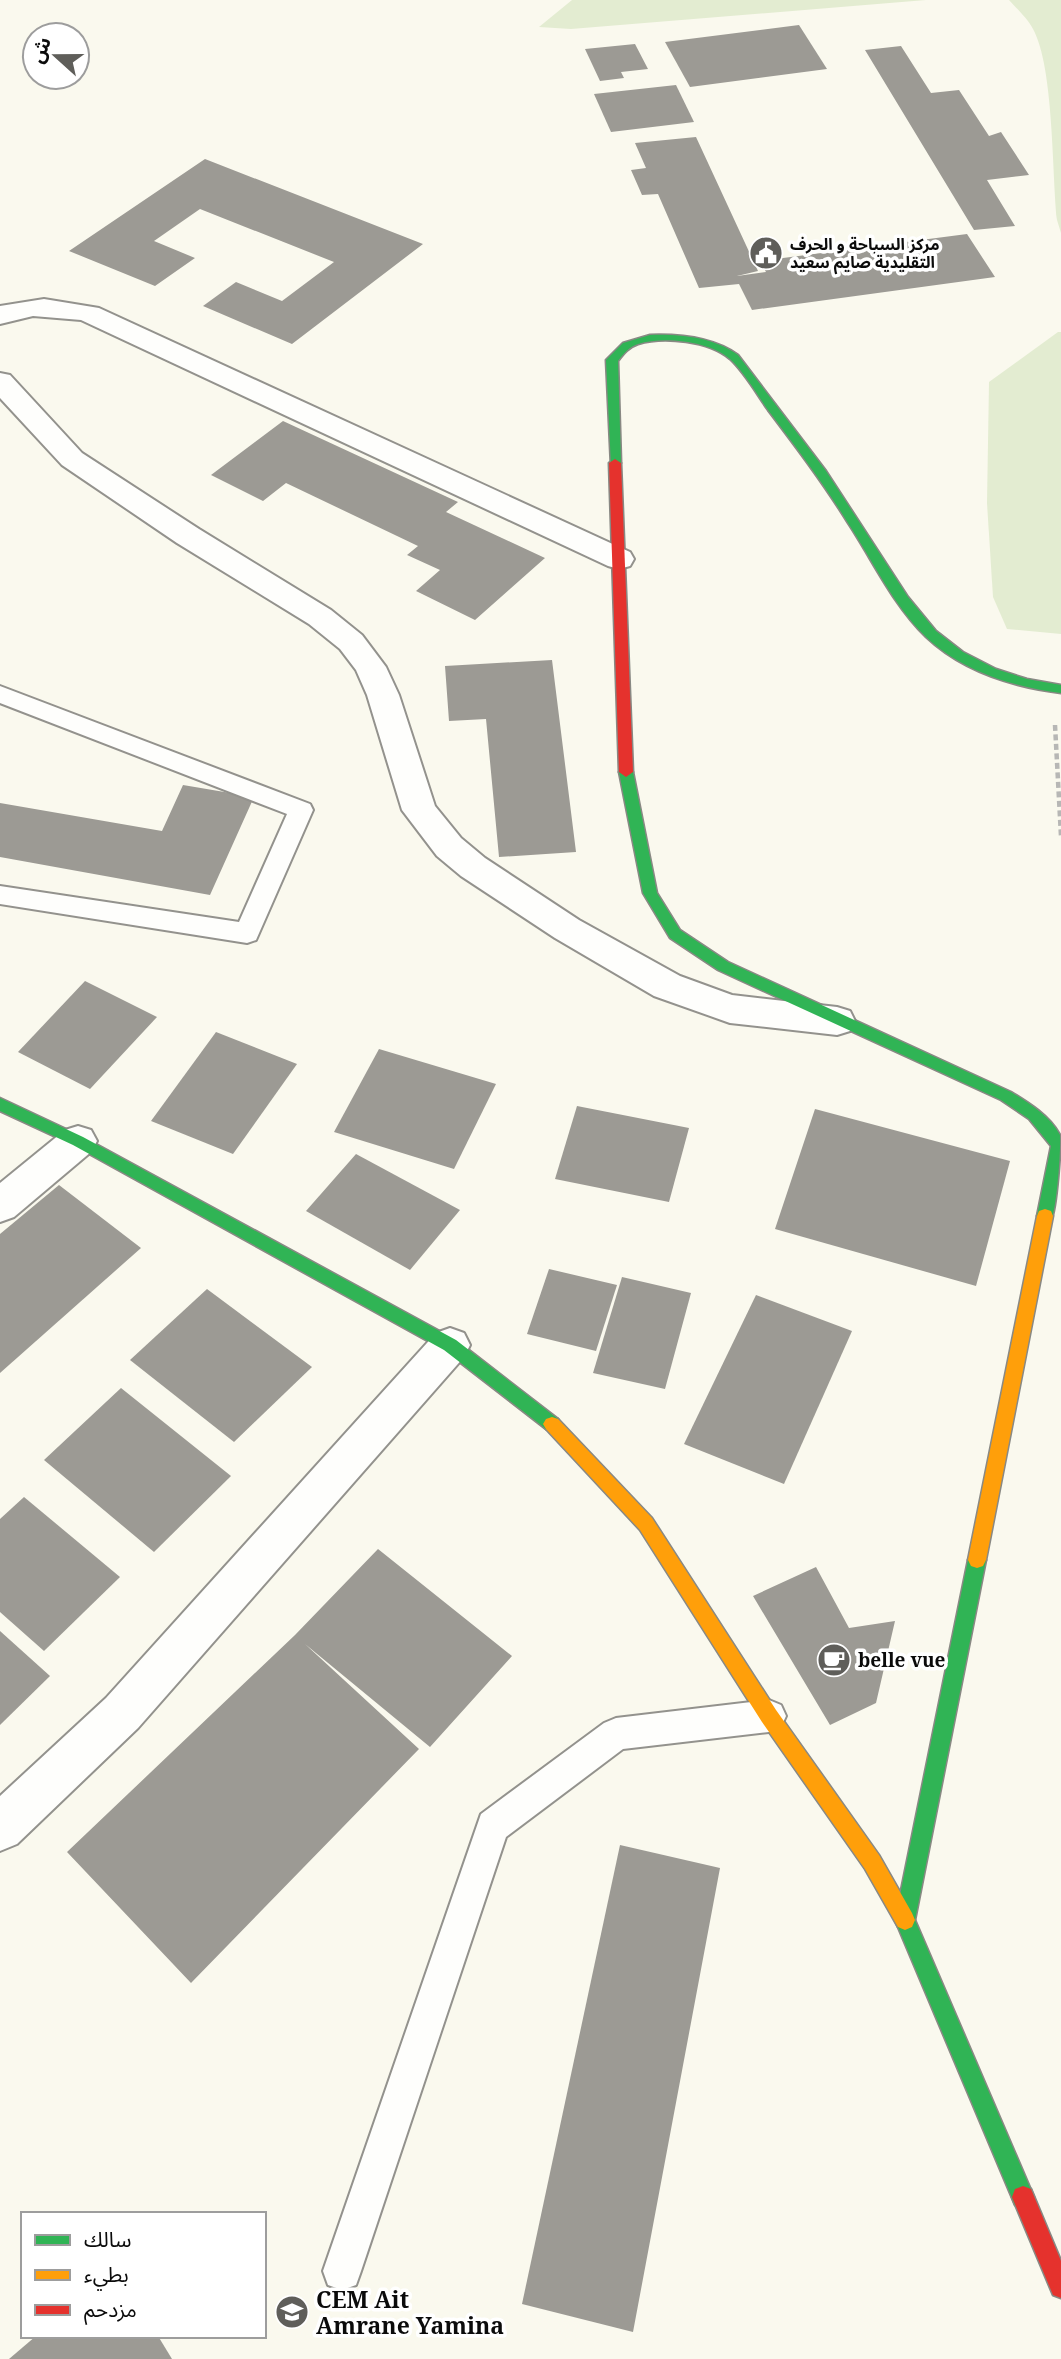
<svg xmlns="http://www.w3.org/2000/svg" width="1061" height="2359" viewBox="0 0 1061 2359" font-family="'Noto Serif','Noto Sans Arabic',serif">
<rect width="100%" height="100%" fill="#faf9ee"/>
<g fill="#e3ecd1">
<path d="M572 0H926L571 29 539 27Z"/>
<path d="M1009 0H1061V233L1057 220C1052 173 1054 67 1033 29 1028 19 1017 9 1009 0Z"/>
<path d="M1058 332H1061V634L1007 629 993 597 987 503 989 382Z"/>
</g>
<g fill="#9c9a94">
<path d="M799 25 827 69 690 87 665 42Z"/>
<path d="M635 44 648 69 621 72 624 78 600 81 585 49Z"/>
<path d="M901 46 931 93 959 90 989 136 1001 132 1029 175 987 180 1015 226 974 230 865 50Z"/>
<path d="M676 85 694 122 611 132 594 94Z"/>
<path d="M696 137 758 271 737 276 766 272 760 261 967 234 995 277 752 310 739 284 699 288 658 194 642 195 631 170 646 168 635 143Z"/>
<path d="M205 159 423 244 292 344 203 306 236 282 282 301 334 262 200 209 154 241 195 258 155 286 69 251Z"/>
<path d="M283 421 458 502 446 512 545 558 475 620 416 591 440 570 407 555 418 546 286 483 263 501 211 475Z"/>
<path d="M552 660 576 852 499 857 486 719 449 721 445 666Z"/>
<path d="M183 785 254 797 210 895 0 857V803L162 831Z"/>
<path d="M85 981 157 1017 90 1089 18 1052Z"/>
<path d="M216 1032 297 1064 233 1154 151 1121Z"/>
<path d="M379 1049 496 1084 454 1169 334 1132Z"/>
<path d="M577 1106 689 1128 669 1202 555 1179Z"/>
<path d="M815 1109 1010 1161 976 1286 775 1229Z"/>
<path d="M356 1154 460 1210 410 1270 306 1211Z"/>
<path d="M59 1185 141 1248 0 1373V1234Z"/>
<path d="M549 1269 617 1285 596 1351 527 1334Z"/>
<path d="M622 1277 691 1293 665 1389 593 1373Z"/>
<path d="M207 1289 312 1367 234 1442 130 1360Z"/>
<path d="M756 1295 852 1331 784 1484 684 1444Z"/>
<path d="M121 1388 231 1476 154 1552 44 1460Z"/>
<path d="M24 1497 120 1577 44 1651 0 1612V1519Z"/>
<path d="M378 1549 512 1656 430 1747 305 1644 419 1749 191 1983 67 1852 295 1635Z"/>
<path d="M816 1567 849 1628 895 1621 876 1703 830 1725 753 1596Z"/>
<path d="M0 1631 50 1676 0 1725Z"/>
<path d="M620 1845 720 1868 633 2332 522 2304Z"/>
<path d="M36 2336H158L172 2359H9Z"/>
</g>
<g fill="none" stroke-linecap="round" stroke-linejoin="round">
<defs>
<g id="lane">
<path d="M0 686 310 804 313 810 256 940 247 943 0 904V886L239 922 287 814 0 703Z"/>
<path d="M769 1700 781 1705 786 1716 781 1727 769 1732 623 1749 506 1837 361 2271 356 2285 342 2290 328 2285 323 2271 481 1814 604 1723 616 1718Z"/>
</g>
<g id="street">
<path d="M44 299 99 308 630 552 634 559 630 566 619 569 608 566 81 320 33 316 0 324V306Z"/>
<path d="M0 373 10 375 82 453 199 529 331 610 362 635 386 667 399 695 435 806 461 838 485 858 579 920 680 976 732 995 837 1007 850 1011 855 1021 850 1031 837 1035 730 1023 654 996 555 938 461 876 437 856 402 810 367 695 356 670 340 649 309 624 177 543 62 465 0 398Z"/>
<path d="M78 1126 91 1130 97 1141 91 1152 14 1217 0 1222V1183L65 1130Z"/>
<path d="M450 1328 464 1333 470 1345 464 1357 138 1728 17 1844 0 1851V1796L106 1698 436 1333Z"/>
</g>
<g id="fast">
<path d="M650 335C680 334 713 337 738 355L826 471 908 597 936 631 963 652 996 669 1027 679 1061 685V693C1013 687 962 671 926 637 893 605 873 561 848 523 824 484 796 447 768 410 756 393 745 373 730 359 709 341 664 336 638 344 629 347 624 353 618 361L621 463 619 466H611L606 360 623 343Z"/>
<path d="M626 767 633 772 657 893 680 930 728 962 1011 1092C1029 1103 1050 1116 1060 1135 1061 1148 1057 1207 1051 1221H1039L1037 1216 1051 1146 1029 1119 1001 1100 718 970 670 938 643 893 619 772Z"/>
<path d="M0 1098 83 1137 456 1340 558 1419 561 1424 558 1429 552 1431 546 1429 444 1350 73 1145 0 1111Z"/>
<path d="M977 1552 983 1554 986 1560 915 1920 1034 2197 1031 2205 1023 2208 1015 2205 895 1920 968 1560 971 1554Z"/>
</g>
<g id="slow">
<path d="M1045 1209 1051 1211 1053 1216 986 1560 983 1566 977 1568 971 1566 968 1560 1037 1216 1039 1211Z"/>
<path d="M552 1417 558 1419 652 1518 776 1710 879 1855 912 1913 915 1920 912 1927 905 1930 898 1927 865 1869 762 1722 640 1530 546 1429 543 1424 546 1419Z"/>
</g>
<g id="jam">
<path d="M615 459 621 463 633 772 626 777 619 772 609 463Z"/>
<path d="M1023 2186 1031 2189 1061 2261V2298L1053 2295 1012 2197 1015 2189Z"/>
</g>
</defs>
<use href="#lane" stroke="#93928d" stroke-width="4"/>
<use href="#street" stroke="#93928d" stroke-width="4"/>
<use href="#fast" stroke="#898984" stroke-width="3"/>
<use href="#slow" stroke="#898984" stroke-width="3"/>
<use href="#jam" stroke="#898984" stroke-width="3"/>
<path stroke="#b7b7b5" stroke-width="4.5" stroke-dasharray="6 3.5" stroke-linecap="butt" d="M1055 725 1061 836"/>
<use href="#lane" fill="#fefefc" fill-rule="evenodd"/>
<use href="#street" fill="#fefefc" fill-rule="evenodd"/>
<use href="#fast" fill="#30b455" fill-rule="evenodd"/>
<use href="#slow" fill="#ff9f0a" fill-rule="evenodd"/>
<use href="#jam" fill="#e5322d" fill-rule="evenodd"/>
</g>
<defs>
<symbol id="civic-disc" viewBox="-11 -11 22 22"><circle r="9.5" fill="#5f5e5a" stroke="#fff"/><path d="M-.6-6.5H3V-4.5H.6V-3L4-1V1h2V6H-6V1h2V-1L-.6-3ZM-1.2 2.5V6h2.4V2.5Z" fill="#fff"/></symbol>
<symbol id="cafe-disc" viewBox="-11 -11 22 22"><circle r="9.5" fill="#5f5e5a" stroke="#fff"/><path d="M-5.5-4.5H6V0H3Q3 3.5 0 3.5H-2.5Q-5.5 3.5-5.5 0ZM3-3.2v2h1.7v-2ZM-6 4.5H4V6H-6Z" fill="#fff"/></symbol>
<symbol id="school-disc" viewBox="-11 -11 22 22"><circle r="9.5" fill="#5f5e5a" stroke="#fff"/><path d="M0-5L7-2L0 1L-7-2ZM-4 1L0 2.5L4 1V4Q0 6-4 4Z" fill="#fff"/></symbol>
</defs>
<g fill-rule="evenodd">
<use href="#civic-disc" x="747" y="234" width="38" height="38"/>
<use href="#cafe-disc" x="815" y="1641" width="38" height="38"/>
<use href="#school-disc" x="273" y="2293" width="38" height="38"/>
</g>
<g text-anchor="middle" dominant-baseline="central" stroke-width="7" stroke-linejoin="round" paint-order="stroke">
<g font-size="16" font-weight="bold" fill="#0b0b0b" stroke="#fff" text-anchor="start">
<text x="790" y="244">مركز السياحة و الحرف<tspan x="790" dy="18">التقليدية صايم سعيد</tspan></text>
</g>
<g font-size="19" font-weight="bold" fill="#0b0b0b" stroke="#fff" text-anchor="start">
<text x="858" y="1660">belle vue</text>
</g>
<g font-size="23" font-weight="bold" fill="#0b0b0b" stroke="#fff" text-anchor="start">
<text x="316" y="2299">CEM Ait<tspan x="316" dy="26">Amrane Yamina</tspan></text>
</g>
</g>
<rect x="21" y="2212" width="245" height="126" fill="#ffffff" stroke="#9d9d9d" stroke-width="2"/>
<rect x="35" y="2235" width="35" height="10" fill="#30b455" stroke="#9d9d9d" stroke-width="2"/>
<text x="84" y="2247" font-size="21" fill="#0b0b0b">سالك</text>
<rect x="35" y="2270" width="35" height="10" fill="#ff9f0a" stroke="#9d9d9d" stroke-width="2"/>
<text x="84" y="2282" font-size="21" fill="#0b0b0b">بطيء</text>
<rect x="35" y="2305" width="35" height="10" fill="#e5322d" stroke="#9d9d9d" stroke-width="2"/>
<text x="84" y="2317" font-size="21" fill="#0b0b0b">مزدحم</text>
<g transform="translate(56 56) rotate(291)"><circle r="33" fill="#ffffff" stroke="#9d9d9d" stroke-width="2"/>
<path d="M0-5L12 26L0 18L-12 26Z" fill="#5f5e5a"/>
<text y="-10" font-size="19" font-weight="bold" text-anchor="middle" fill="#0b0b0b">ش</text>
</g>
</svg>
